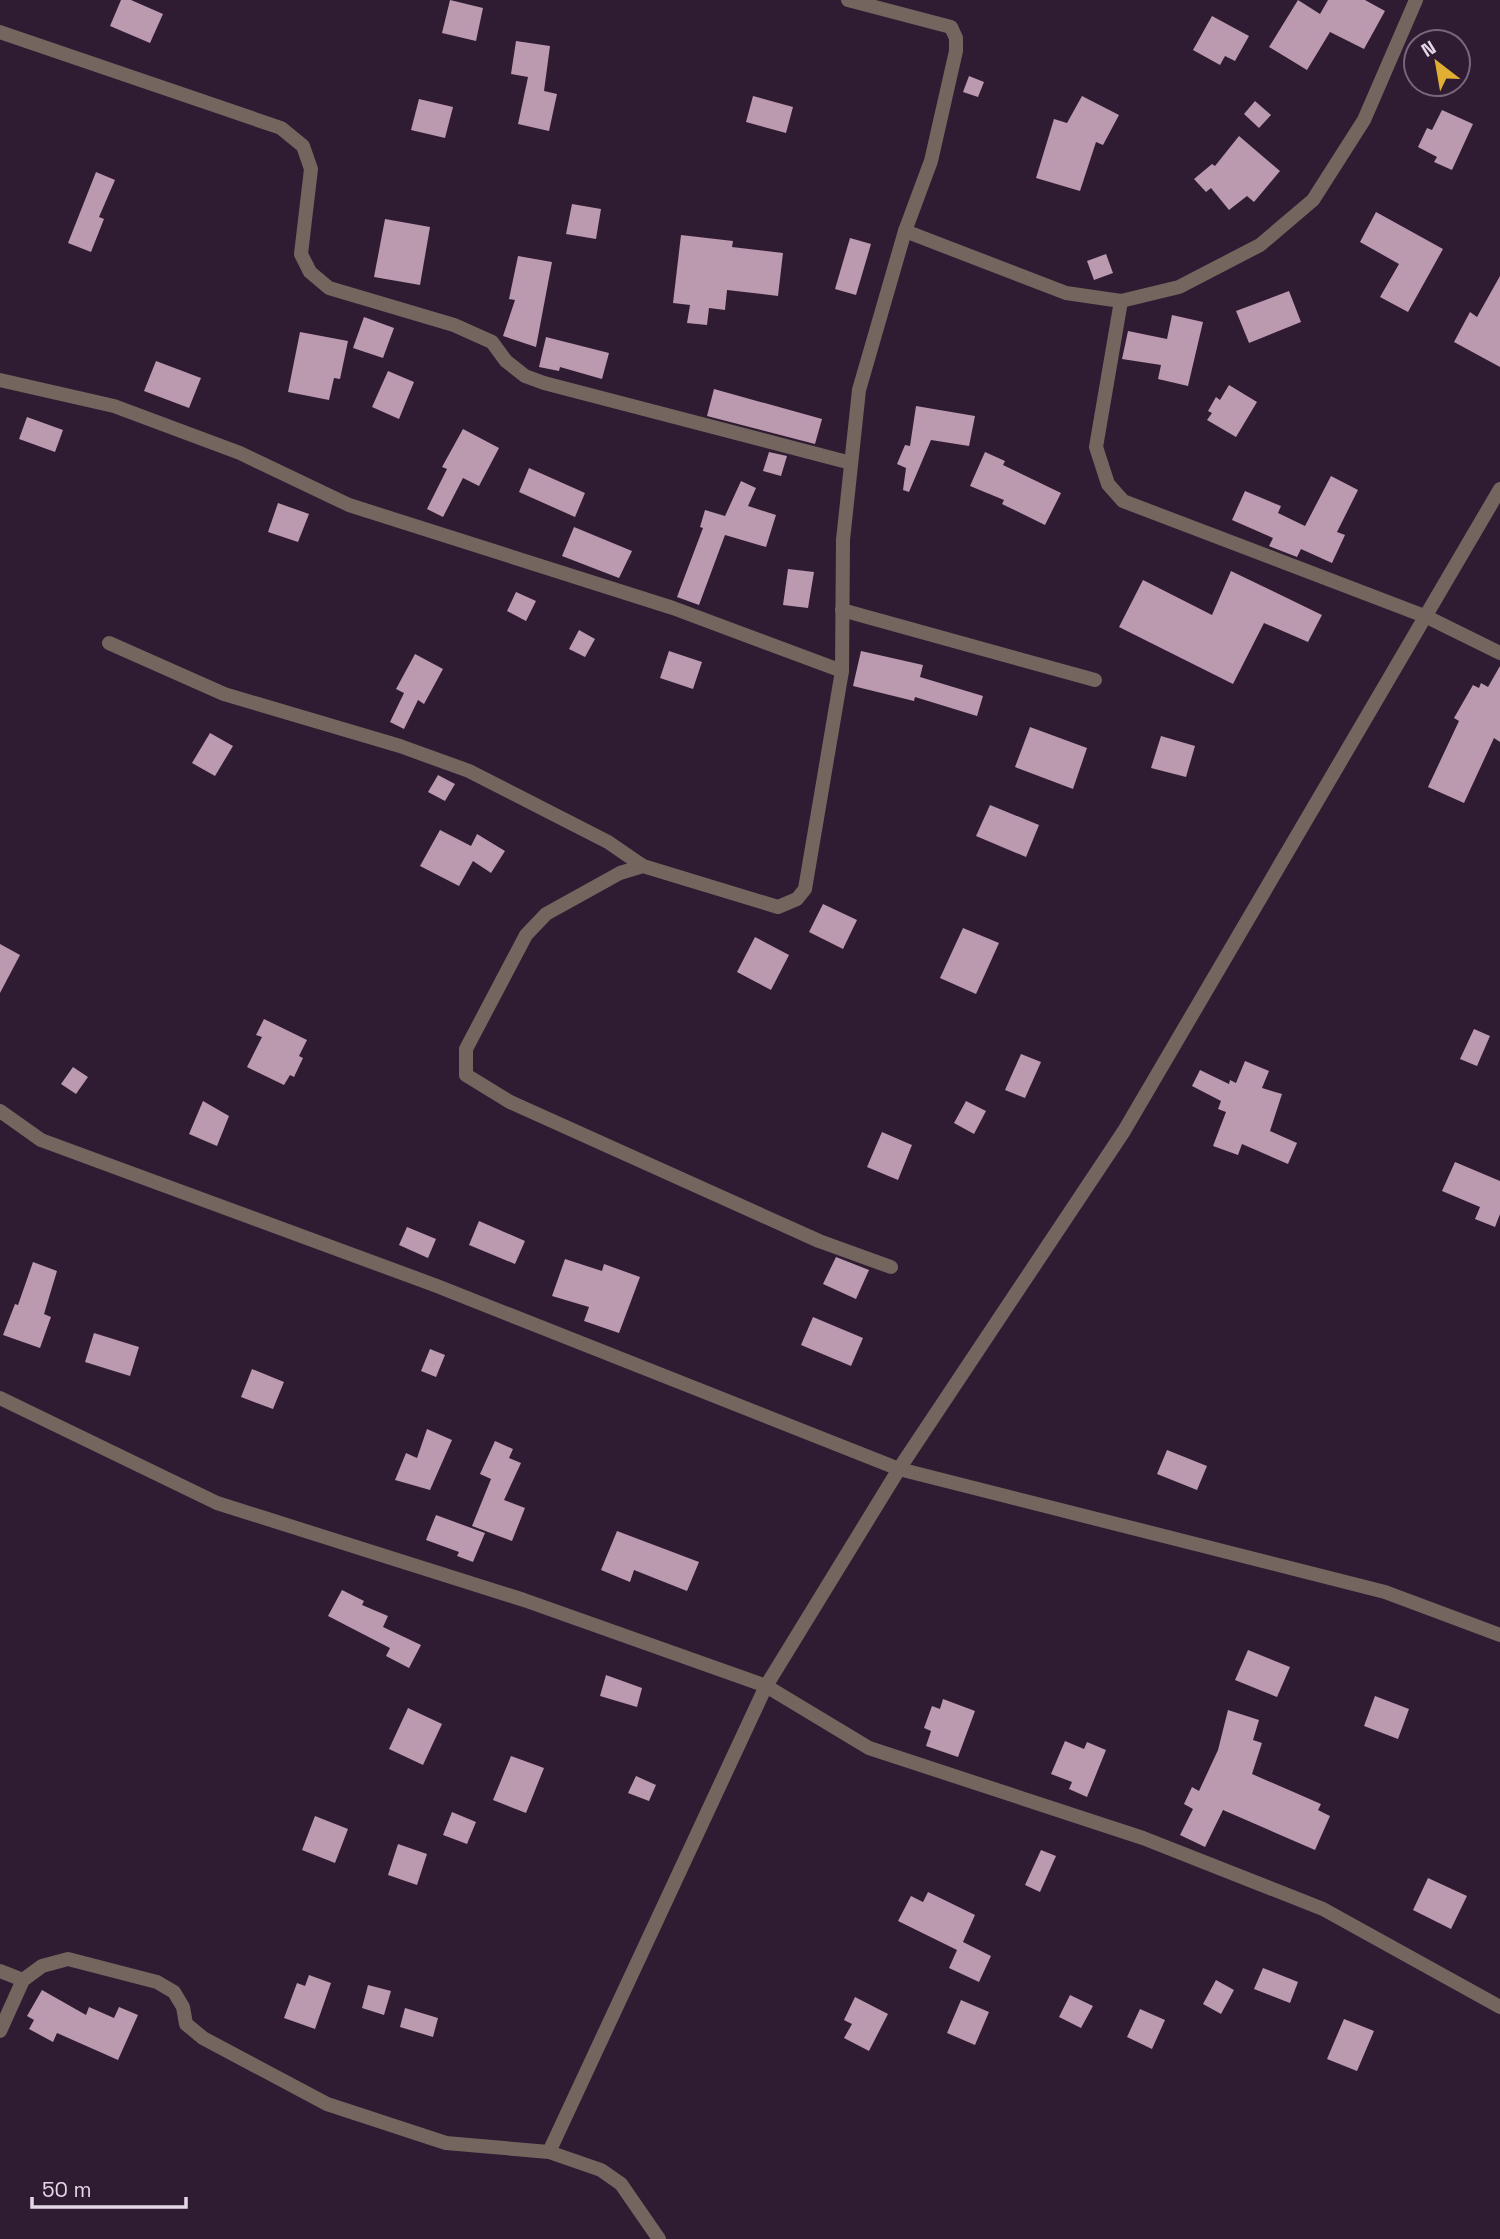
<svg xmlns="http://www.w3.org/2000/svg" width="1500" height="2239" viewBox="0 0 1500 2239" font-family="'Space Grotesk',sans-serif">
<rect width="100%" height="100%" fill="#2f1c32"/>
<g fill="#bb99af">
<path d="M121 0H131L163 14 150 43 110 26Z"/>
<path d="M450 0 483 8 476 41 442 33Z"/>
<path d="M1298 0 1320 14 1328 0H1365L1385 11 1364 49 1330 32 1307 70 1269 47Z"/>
<path d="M1212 16 1249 36 1235 61 1225 56 1220 65 1193 50Z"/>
<path d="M516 41 550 46 544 91 557 94 549 131 518 124 528 77 511 74Z"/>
<path d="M969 76 984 82 978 97 963 92Z"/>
<path d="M753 96 793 107 786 133 746 122Z"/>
<path d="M1082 96 1119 115 1103 145 1096 142 1080 191 1036 178 1054 119 1067 123Z"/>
<path d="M419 99 453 107 445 138 411 130Z"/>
<path d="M1255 101 1271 115 1259 128 1244 114Z"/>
<path d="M1442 110 1473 124 1452 170 1434 162 1437 157 1418 147 1427 128 1432 130Z"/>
<path d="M1239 136 1280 171 1254 202 1247 196 1229 210 1211 188 1206 192 1194 179 1212 164 1215 166Z"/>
<path d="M96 172 115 180 99 217 104 219 91 252 68 243Z"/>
<path d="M572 204 601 209 596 239 566 234Z"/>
<path d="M1376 212 1443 249 1408 312 1380 297 1399 264 1360 242Z"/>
<path d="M385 219 430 227 420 285 374 277Z"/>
<path d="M681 235 733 241 732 247 783 253 778 296 727 290 725 310 709 308 707 325 687 323 690 305 673 303Z"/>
<path d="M850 238 871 244 856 295 835 289Z"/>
<path d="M1106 254 1113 273 1094 280 1087 261Z"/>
<path d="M518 256 552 262 536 347 503 336 515 300 509 299Z"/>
<path d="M1500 276V367L1454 342 1470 312 1477 317Z"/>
<path d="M1289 291 1301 322 1249 343 1236 311Z"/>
<path d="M1172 315 1203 322 1188 386 1158 379 1161 365 1122 359 1128 331 1167 339Z"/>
<path d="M364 317 394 328 383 358 353 348Z"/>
<path d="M300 332 348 341 340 379 334 378 329 400 288 392Z"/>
<path d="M546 337 609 353 602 379 560 367 559 371 539 367Z"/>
<path d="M156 361 201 378 189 408 144 391Z"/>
<path d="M388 371 414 382 399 419 372 407Z"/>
<path d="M1229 385 1257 402 1236 437 1207 420 1212 413 1208 411 1216 397 1220 400Z"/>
<path d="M714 389 822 419 815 444 707 416Z"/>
<path d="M916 406 975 416 969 446 931 440 909 492 903 490 906 468 897 464 905 445 910 446Z"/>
<path d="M27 417 63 430 55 452 19 439Z"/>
<path d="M463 429 499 448 479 486 463 478 443 517 427 509 447 469 442 467Z"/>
<path d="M769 452 787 456 781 476 763 471Z"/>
<path d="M985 452 1005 461 1003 465 1061 493 1045 525 1002 504 1004 500 970 486Z"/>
<path d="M529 468 585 493 575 517 519 492Z"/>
<path d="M1331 476 1358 490 1337 532 1345 535 1332 563 1301 549 1297 557 1269 546 1273 538 1232 520 1245 491 1281 506 1278 513 1305 526Z"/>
<path d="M741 481 756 488 748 506 776 515 766 547 725 535 699 605 677 597 703 528 700 527 705 510 725 516Z"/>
<path d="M278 503 309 514 298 542 268 532Z"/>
<path d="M574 527 632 551 619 578 562 556Z"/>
<path d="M788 569 814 572 808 608 783 605Z"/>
<path d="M1231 571 1322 615 1308 642 1264 623 1233 684 1119 627 1143 580 1212 615Z"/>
<path d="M516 592 536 601 526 621 507 611Z"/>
<path d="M579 630 595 639 585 657 569 649Z"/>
<path d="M669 651 702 662 693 689 660 678Z"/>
<path d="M861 651 923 665 920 677 983 696 977 716 915 697 914 701 853 686Z"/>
<path d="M415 654 443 669 424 704 418 700 404 729 390 722 404 693 396 689Z"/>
<path d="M1500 666V742L1494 738 1464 803 1428 787 1459 721 1454 718 1473 685 1479 688 1481 683 1488 687Z"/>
<path d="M1030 727 1087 748 1073 789 1015 767Z"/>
<path d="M210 733 233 746 215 776 192 763Z"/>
<path d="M1161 736 1195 746 1186 777 1151 768Z"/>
<path d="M438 775 455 784 445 801 428 792Z"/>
<path d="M990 805 1039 825 1026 857 976 836Z"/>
<path d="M440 830 471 846 477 834 505 851 491 873 473 861 459 886 420 866Z"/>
<path d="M823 904 857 920 843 949 809 932Z"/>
<path d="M963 928 999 943 976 994 940 978Z"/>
<path d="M755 937 789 955 771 990 737 972Z"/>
<path d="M0 944 20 955 0 993Z"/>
<path d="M264 1019 307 1040 299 1056 303 1058 294 1077 290 1075 284 1085 247 1067 262 1037 256 1035Z"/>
<path d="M1474 1029 1490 1036 1477 1066 1460 1059Z"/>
<path d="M1021 1054 1041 1062 1025 1098 1005 1090Z"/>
<path d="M1245 1061 1269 1071 1262 1088 1282 1094 1270 1131 1297 1143 1288 1164 1242 1144 1238 1155 1213 1146 1226 1112 1218 1109 1221 1101 1192 1086 1200 1070 1229 1084 1230 1080 1236 1083Z"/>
<path d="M73 1067 88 1077 76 1094 61 1084Z"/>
<path d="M203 1101 229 1116 217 1146 189 1134Z"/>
<path d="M966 1101 986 1111 974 1134 954 1123Z"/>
<path d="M882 1132 912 1145 898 1180 867 1167Z"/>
<path d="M1455 1162 1500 1181V1214L1495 1227 1475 1219 1480 1207 1442 1191Z"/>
<path d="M479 1221 525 1241 515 1264 469 1245Z"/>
<path d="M407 1227 436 1239 428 1258 399 1245Z"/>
<path d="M836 1257 869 1270 856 1299 823 1284Z"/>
<path d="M565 1259 602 1271 604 1264 640 1277 619 1333 584 1321 589 1307 552 1296Z"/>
<path d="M33 1262 57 1271 44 1314 51 1317 40 1348 3 1335 15 1304 18 1305Z"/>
<path d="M813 1317 863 1338 851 1366 801 1345Z"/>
<path d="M94 1333 139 1347 130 1376 85 1362Z"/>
<path d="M430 1349 445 1355 436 1377 421 1371Z"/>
<path d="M252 1369 284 1382 273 1409 241 1397Z"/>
<path d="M427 1429 452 1440 430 1490 395 1480 406 1453 417 1458Z"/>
<path d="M495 1441 513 1449 509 1458 521 1463 504 1500 525 1508 512 1541 472 1526 491 1479 480 1474Z"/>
<path d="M1167 1450 1207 1466 1197 1490 1157 1474Z"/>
<path d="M436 1515 485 1533 473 1562 457 1556 459 1552 426 1540Z"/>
<path d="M617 1531 699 1562 687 1591 634 1570 630 1582 601 1570Z"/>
<path d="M342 1590 364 1601 362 1605 388 1616 383 1627 421 1645 409 1668 386 1656 390 1648 328 1616Z"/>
<path d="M1248 1650 1290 1667 1277 1697 1235 1680Z"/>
<path d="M606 1675 642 1688 637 1707 600 1696Z"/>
<path d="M1375 1696 1409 1709 1398 1739 1364 1726Z"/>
<path d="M943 1699 975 1711 958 1757 926 1746 931 1731 924 1728 932 1706 940 1709Z"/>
<path d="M408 1708 442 1724 423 1765 389 1749Z"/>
<path d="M1228 1710 1259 1720 1253 1740 1262 1743 1252 1774 1321 1804 1318 1810 1330 1816 1315 1850 1223 1810 1205 1847 1180 1835 1193 1809 1184 1804 1192 1787 1199 1791 1218 1750Z"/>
<path d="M1065 1741 1084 1749 1087 1742 1106 1750 1087 1797 1069 1789 1072 1782 1051 1774Z"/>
<path d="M511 1756 544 1768 526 1813 493 1800Z"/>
<path d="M636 1776 656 1785 649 1801 628 1793Z"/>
<path d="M452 1812 476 1822 467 1844 443 1835Z"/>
<path d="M315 1816 348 1829 335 1863 302 1850Z"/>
<path d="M398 1844 427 1854 417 1885 388 1875Z"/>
<path d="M1041 1850 1056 1856 1040 1892 1025 1885Z"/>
<path d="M1428 1878 1467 1896 1451 1929 1413 1910Z"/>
<path d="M928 1892 975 1915 963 1942 991 1956 979 1982 949 1968 957 1950 898 1921 911 1896 923 1902Z"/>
<path d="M1263 1968 1298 1982 1290 2003 1254 1989Z"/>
<path d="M309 1975 331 1983 315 2029 284 2018 297 1983 305 1986Z"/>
<path d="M1216 1980 1234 1990 1221 2014 1203 2004Z"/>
<path d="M368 1985 391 1991 384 2015 362 2008Z"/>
<path d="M42 1990 86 2015 89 2007 114 2018 119 2007 138 2015 118 2060 57 2033 53 2042 29 2029 34 2020 27 2016Z"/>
<path d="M1070 1995 1093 2006 1081 2028 1059 2017Z"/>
<path d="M855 1997 888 2014 869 2051 844 2038 852 2024 844 2020Z"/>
<path d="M961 2000 989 2012 975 2045 947 2033Z"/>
<path d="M405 2008 438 2018 433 2037 400 2027Z"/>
<path d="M1140 2009 1165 2020 1152 2049 1127 2037Z"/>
<path d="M1344 2019 1374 2031 1357 2071 1327 2059Z"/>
</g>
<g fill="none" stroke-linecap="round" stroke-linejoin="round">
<g stroke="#75655f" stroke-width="14">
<path d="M848 0 951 27 956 38V51L931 161 905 231 859 390 843 540 842 671 805 889 797 899 778 907 643 866 620 873 546 914 526 935 466 1049V1075L510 1102 819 1241 891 1267"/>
<path d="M0 32 281 128 303 146 311 169 301 254 310 272 329 288 454 325 492 342 506 361 525 376 544 383 851 463"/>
<path d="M905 231 1066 293 1121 301 1179 287 1260 245 1313 200 1364 120 1416 0"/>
<path d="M1121 301 1096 447 1108 484 1123 501 1427 617 1500 653"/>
<path d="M0 380 114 406 240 453 349 505 673 608 842 671"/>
<path d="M842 610 1095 680"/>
<path d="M109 643 224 694 400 746 469 771 608 842 643 866"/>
<path d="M0 1111 41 1140 437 1286 899 1469 1385 1592 1500 1635"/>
<path d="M0 1398 217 1503 524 1600 766 1686 869 1748 1143 1838 1323 1909 1500 2007"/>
<path d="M0 1971 23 1980"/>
<path d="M0 2031 23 1980 42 1966 68 1959 157 1982 174 1992 183 2007 186 2024 203 2038 327 2104 446 2143 549 2152 601 2170 621 2184 659 2239"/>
<path d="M549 2152 766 1686 899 1469 1124 1131 1500 489"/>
</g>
</g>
<g transform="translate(1437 63) rotate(329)"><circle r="33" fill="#2f1c32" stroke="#77677a" stroke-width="2"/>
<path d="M0-5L12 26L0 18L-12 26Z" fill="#e1af34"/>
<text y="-10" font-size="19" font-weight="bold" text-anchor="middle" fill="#e4d7e6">N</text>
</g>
<path d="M32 2197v10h154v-10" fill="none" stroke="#e4d7e6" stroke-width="3.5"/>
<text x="42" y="2197" font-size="21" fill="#e4d7e6" stroke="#2f1c32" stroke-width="5" paint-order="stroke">50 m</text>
</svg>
